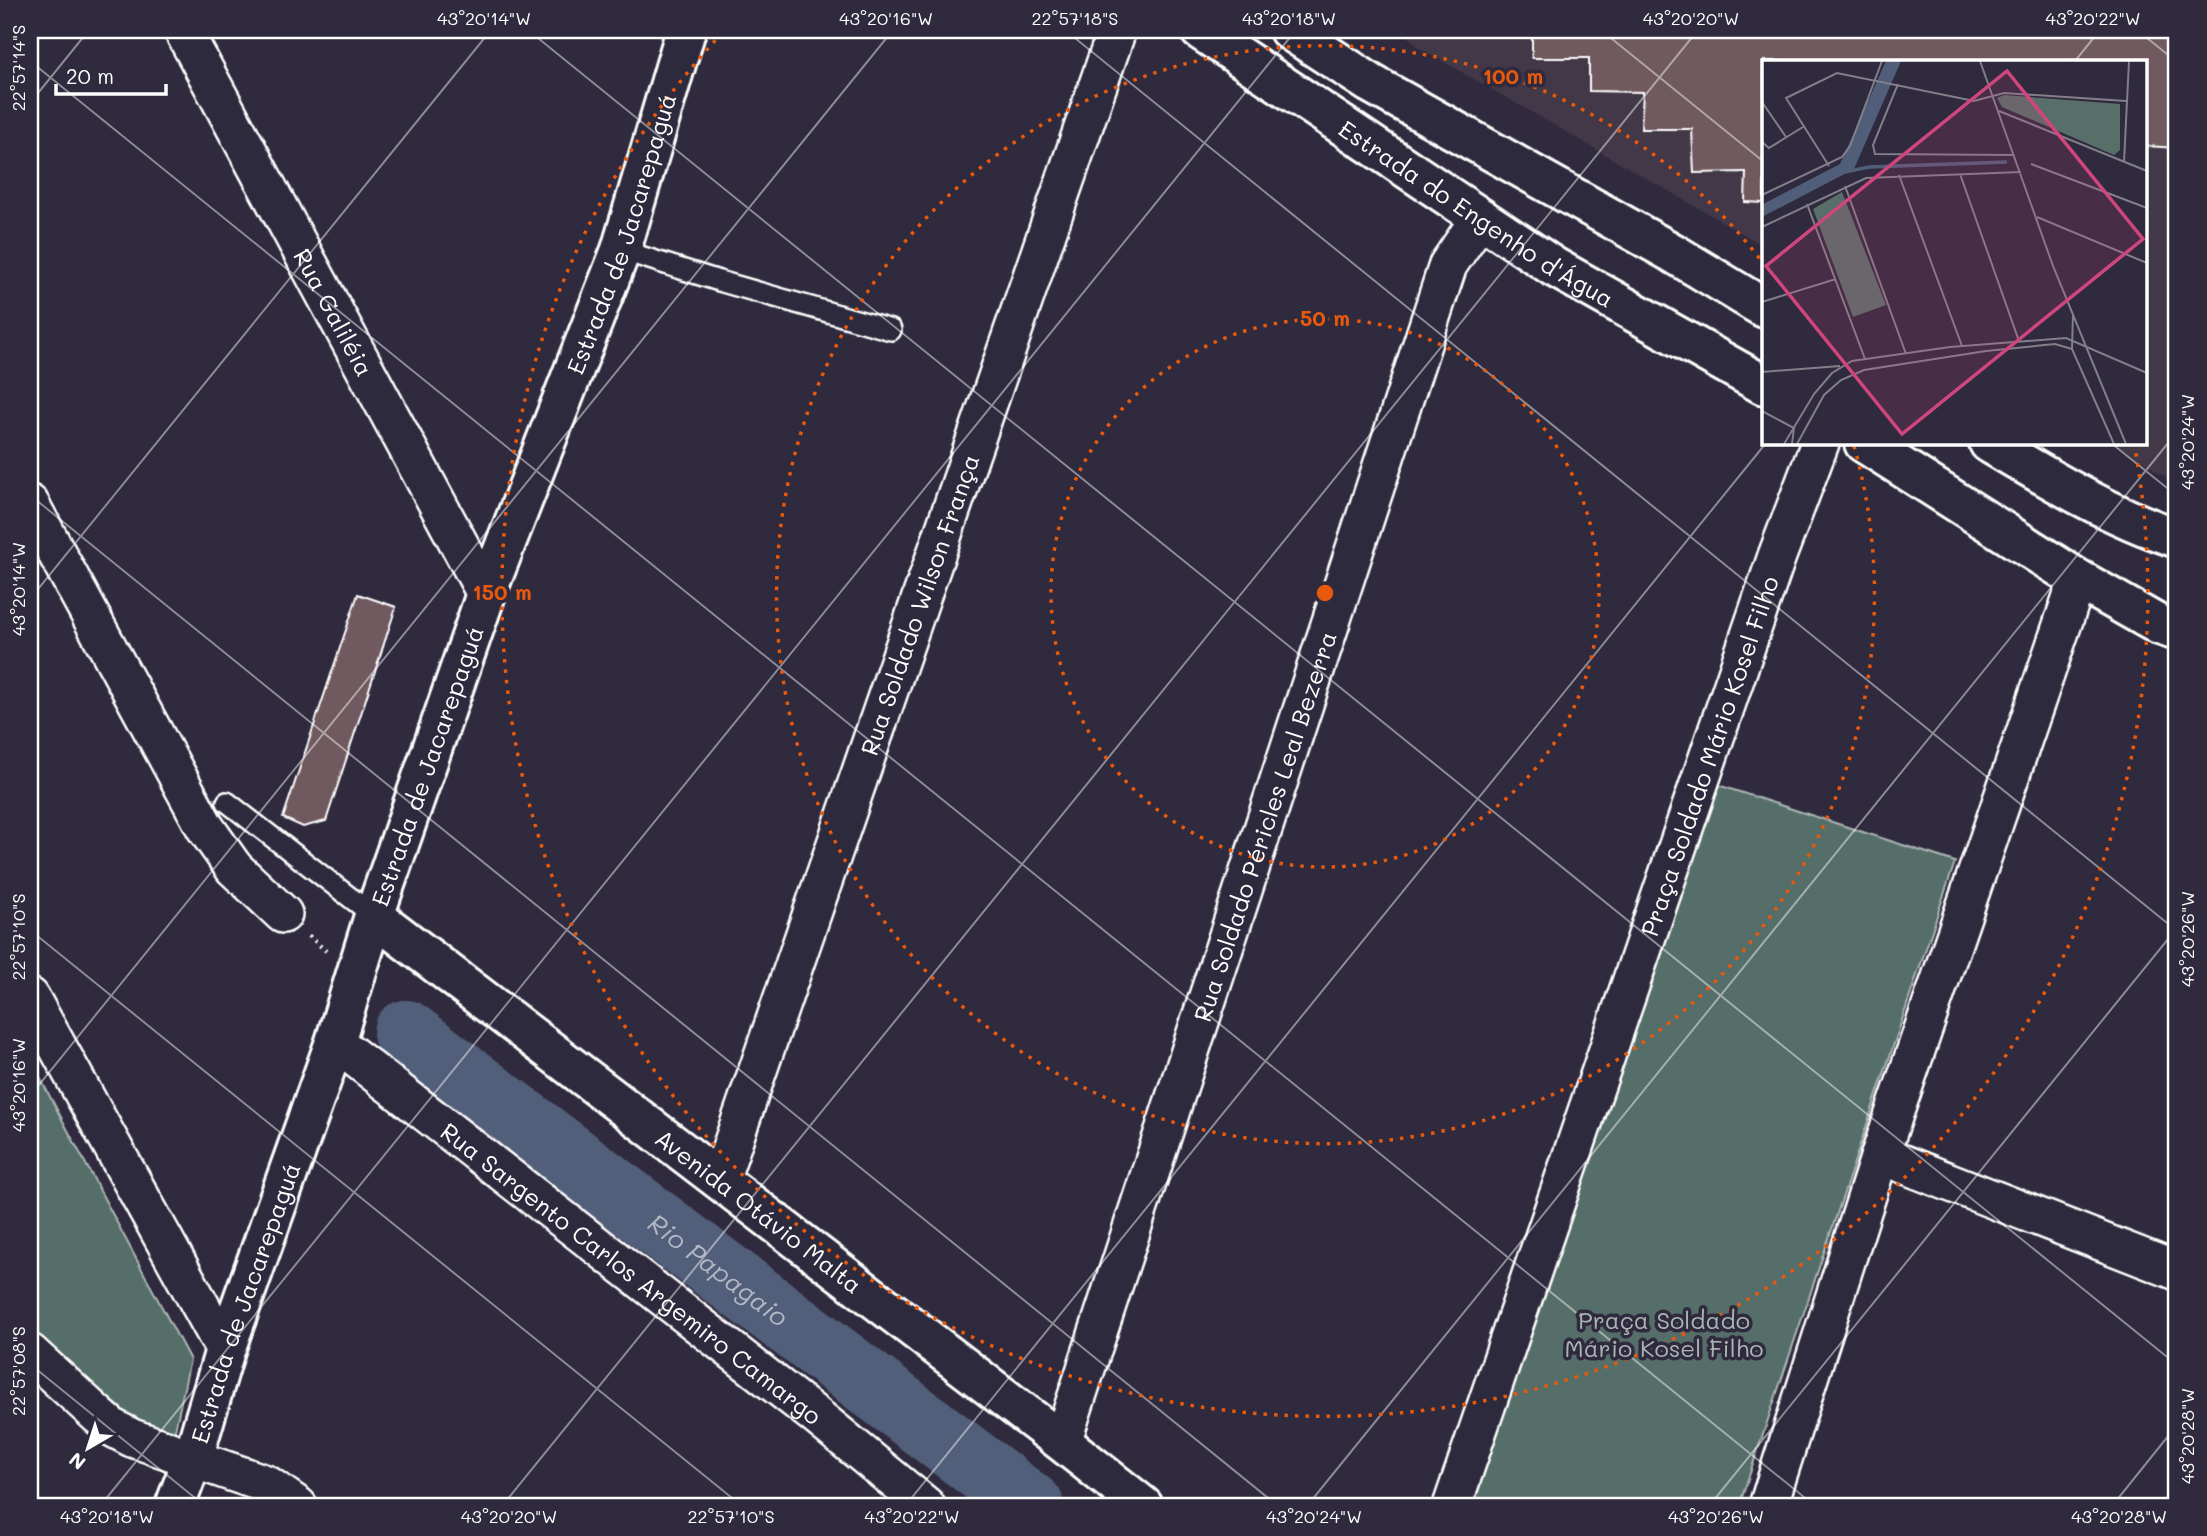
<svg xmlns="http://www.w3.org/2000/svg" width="2207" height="1536" viewBox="0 0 2207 1536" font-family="Mali,sans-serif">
<rect width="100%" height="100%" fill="#2f2a3d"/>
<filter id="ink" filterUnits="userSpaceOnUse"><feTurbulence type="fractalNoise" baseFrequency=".0143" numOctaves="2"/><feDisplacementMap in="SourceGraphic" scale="14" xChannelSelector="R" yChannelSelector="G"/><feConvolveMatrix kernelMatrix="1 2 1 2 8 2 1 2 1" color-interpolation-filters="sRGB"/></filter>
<g filter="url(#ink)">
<path fill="#423847" d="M1402 30H2177V485L2115 443H2146V61H1764V246L1418 47Z"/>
<g fill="#576e69" stroke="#abb6b4" stroke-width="2">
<path d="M1715 784 1955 862 1739 1506H1471Z"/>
<path d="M30 1059 190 1360 175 1430 124 1422 30 1332Z"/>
</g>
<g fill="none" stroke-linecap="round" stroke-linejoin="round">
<path stroke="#515e7a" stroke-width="66" id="s1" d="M406 1033 1031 1506"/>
</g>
<g fill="#705a5f" stroke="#fff" stroke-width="2">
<path d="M1532 30H2177V148L2146 146V61H1764V203L1745 202 1746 172 1694 173 1692 129H1641L1643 92 1589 91V58H1532Z"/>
<path d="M358 594 396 607 326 821 303 827 283 818Z"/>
</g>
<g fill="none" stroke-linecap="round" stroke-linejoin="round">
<defs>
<g id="service">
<path d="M621 250 719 281 891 330"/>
<path d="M227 802 374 916"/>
</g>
<g id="minor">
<path id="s2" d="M183 30 486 594"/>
<path d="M30 504 205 827 234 868 283 914"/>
<path d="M30 997 225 1350"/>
<path id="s3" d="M335 1042 815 1415 926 1506"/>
<path d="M1880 1155 2177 1271"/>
<path id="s4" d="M720 1180 1117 30"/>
<path d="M30 1353 99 1416 113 1428 132 1438 266 1484 298 1506"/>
<path id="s5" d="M1062 1442 1448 265 1480 218"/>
<path id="s6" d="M1452 1506 1777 556 1820 443"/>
<path d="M1768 1506 1880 1155 2078 579"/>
</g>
<g id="tertiary">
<path id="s7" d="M1200 30 1554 267 1764 385"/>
<path d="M1289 30 1370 83 1673 253 1764 308"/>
<path d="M1864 443 2078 579 2159 625 2177 631"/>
<path d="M1989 443C2049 479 2110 516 2177 538"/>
<path id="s8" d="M374 916 1062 1442 1143 1506"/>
</g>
<g id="secondary">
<path id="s9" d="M175 1506 193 1458 225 1350 335 1042 374 916 486 594 621 250 686 30"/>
</g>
</defs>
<use href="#service" stroke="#fff" stroke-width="24"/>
<use href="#minor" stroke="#fff" stroke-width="42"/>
<use href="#tertiary" stroke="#fff" stroke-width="44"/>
<use href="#secondary" stroke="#fff" stroke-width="44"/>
<path stroke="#fff" stroke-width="4.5" stroke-dasharray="2 5" stroke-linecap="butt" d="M309 936 326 951"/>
<use href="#service" stroke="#2f2a3d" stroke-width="19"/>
<use href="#minor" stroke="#2f2a3d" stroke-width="37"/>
<use href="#tertiary" stroke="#2f2a3d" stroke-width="38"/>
<use href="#secondary" stroke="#2f2a3d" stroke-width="38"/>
</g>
</g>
<path fill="none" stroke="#fff" stroke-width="2" stroke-opacity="0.45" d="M528 30 2177 1365M1065 30 2177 931M1601 30 1764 162M2137 30 2177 62M30 61 1815 1506M2075 61 2100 30M30 103 89 30M2111 443 2177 496M30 495 1278 1506M30 599 491 30M30 930 742 1506M30 1096 893 30M30 1364 205 1506M100 1506 1296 30M502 1506 1698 30M905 1506 1766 443M1307 1506 2177 432M1709 1506 2177 928M2112 1506 2177 1425"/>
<g fill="none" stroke="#e8590c" stroke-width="3.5" stroke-dasharray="3.5 7">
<circle cx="1325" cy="593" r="274"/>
<path d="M1854 446A549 549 0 1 1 1763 263"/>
<path d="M2134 443A823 823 0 1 1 723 32"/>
</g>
<g text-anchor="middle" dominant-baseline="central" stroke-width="7" stroke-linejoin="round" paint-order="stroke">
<g font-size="24" fill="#fff" stroke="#2f2a3d">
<text stroke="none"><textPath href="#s7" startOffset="332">Estrada do Engenho d'Água</textPath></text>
<text stroke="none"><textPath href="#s9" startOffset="1349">Estrada de Jacarepaguá</textPath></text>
<text stroke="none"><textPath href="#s2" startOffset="320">Rua Galiléia</textPath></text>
<text stroke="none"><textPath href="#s4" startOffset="609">Rua Soldado Wilson França</textPath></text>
<text stroke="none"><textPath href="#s6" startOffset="793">Praça Soldado Mário Kosel Filho</textPath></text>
<text stroke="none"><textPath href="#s9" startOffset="782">Estrada de Jacarepaguá</textPath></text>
<text stroke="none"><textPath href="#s5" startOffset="648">Rua Soldado Péricles Leal Bezerra</textPath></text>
<text stroke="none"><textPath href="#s8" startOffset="485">Avenida Otávio Malta</textPath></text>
<text stroke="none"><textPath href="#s3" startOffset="376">Rua Sargento Carlos Argemiro Camargo</textPath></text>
<text stroke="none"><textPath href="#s9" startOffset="215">Estrada de Jacarepaguá</textPath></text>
</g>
<g font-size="24" fill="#abb6b4" stroke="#2f2a3d">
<text x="1664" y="1319">Praça Soldado<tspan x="1664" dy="28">Mário Kosel Filho</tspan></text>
</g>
<g font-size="26" font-style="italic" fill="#b1b7c3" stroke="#2f2a3d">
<text stroke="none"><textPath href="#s1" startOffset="392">Rio Papagaio</textPath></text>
</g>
</g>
<g transform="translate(1762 60)">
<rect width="385" height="385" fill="#2f2a3d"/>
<path d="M242 35 358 44V90L352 95 240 47 235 38ZM80 132 124 245 91 257 51 149Z" fill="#576e69"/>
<path d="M124 1H139L92 109 0 157 1 144 78 104Z" fill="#515e7a"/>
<path fill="none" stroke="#515e7a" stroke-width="3.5" d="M83 112 107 107 245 102"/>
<path fill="none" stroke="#827f8b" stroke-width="2" d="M218 1 291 206 364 384M136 24 111 85 113 94 252 95M0 42 24 77M237 51 385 111M0 82 7 88 41 67M362 102 367 1M269 104 385 148M67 106 24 38 75 13 212 41 242 33 364 41M198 114 257 281M137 115 200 286M83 126 144 294M0 135 80 97 88 86 120 1M45 144 103 299M275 157 385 203M0 167 104 118 259 112M0 242 74 219M311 254 310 289 352 384M0 312 78 306M0 351 32 368 30 384M22 384 52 334 70 313 90 301 188 287 304 278 385 313M35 384 62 335 79 320 102 310 224 291 293 284 310 289"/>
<path fill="#ce467c" fill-opacity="0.15" stroke="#ce467c" stroke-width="3.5" d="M245 11 381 179 140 374 4 206Z"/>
<rect width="385" height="385" fill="none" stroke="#fff" stroke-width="3.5"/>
</g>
<circle cx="1325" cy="593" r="10" fill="#e8590c" stroke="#2f2a3d" stroke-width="3.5"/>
<g font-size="21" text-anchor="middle" font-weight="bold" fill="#e8590c" stroke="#2f2a3d" stroke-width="7" stroke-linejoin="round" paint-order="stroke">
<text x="1513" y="84">100 m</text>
<text x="1325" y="326">50 m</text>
<text x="502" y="600">150 m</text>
</g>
<rect width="2207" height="1536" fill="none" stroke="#2f2a3d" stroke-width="77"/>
<g transform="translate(88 1448) rotate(219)" stroke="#2f2a3d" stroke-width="5" paint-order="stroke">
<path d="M0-5L12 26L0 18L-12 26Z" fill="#ffffff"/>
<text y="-10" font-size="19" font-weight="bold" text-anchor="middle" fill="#ffffff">N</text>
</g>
<path d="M56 84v10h110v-10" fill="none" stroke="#ffffff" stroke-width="3.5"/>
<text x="66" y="84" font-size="21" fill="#ffffff" stroke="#2f2a3d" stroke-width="5" paint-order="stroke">20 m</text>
<rect x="38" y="38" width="2130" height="1460" fill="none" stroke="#fff" stroke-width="2.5"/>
<g font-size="18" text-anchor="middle" fill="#fff">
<text x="484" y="25">43°20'14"W</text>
<text x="886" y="25">43°20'16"W</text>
<text x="1075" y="25">22°57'18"S</text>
<text x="1289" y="25">43°20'18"W</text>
<text x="1691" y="25">43°20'20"W</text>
<text x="2093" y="25">43°20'22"W</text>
<text transform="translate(19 68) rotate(-90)" y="6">22°57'14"S</text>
<text transform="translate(2188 442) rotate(-90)" y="6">43°20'24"W</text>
<text transform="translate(19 589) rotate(-90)" y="6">43°20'14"W</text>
<text transform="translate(19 937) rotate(-90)" y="6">22°57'10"S</text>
<text transform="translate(2188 939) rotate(-90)" y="6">43°20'26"W</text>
<text transform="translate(19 1085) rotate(-90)" y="6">43°20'16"W</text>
<text transform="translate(19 1371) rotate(-90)" y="6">22°57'08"S</text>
<text transform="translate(2188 1436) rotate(-90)" y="6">43°20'28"W</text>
<text x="107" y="1523">43°20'18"W</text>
<text x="509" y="1523">43°20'20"W</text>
<text x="731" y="1523">22°57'10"S</text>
<text x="912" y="1523">43°20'22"W</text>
<text x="1314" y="1523">43°20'24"W</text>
<text x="1716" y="1523">43°20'26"W</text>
<text x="2119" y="1523">43°20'28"W</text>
</g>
</svg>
